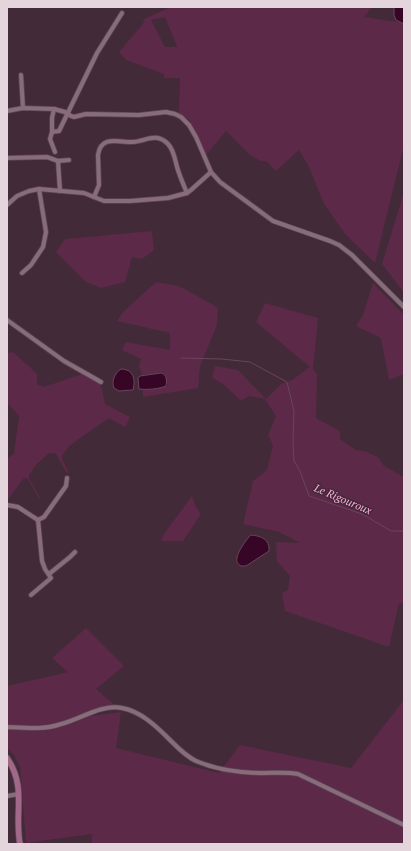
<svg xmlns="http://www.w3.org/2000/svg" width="411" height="851" viewBox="0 0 411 851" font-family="'PT Serif',serif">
<rect width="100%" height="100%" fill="#432a38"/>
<g fill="#5c2948" fill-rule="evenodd">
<path d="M171 7H372L364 17 404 23V145L375 263 346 235 324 204 309 167 299 150 276 171 266 161H260L249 154 226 131 206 155 195 129 189 120 179 113 180 78H164V74L126 60 119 52 143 24 144 19ZM165 17 177 46V47H165L151 20Z"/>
<path d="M404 192V293L382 264Z"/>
<path d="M152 231 154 250 142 259 132 257 125 282 101 288 86 282 56 252 65 239Z"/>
<path d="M156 282 178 286 194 294 218 308 217 325 200 366 198 388 143 397V389L168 386 165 375 163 372 142 375 139 366 141 359 122 350 126 342 170 350V333L117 321 123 312Z"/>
<path d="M373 283 404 315V374L389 380 381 338 356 326 363 315Z"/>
<path d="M265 303 318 318 313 369 317 374 316 418 340 431V439L356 450 364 451 378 457 384 466 404 477V603H399L389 647 285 611 282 593 288 590 290 576 277 561 276 542 300 543 279 532 243 524 253 481 267 470 273 445 268 435 276 416 265 399 249 396 241 401 223 384 212 378 215 366 238 370 266 399 281 384 292 380 310 367 256 322Z"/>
<path d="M13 352 37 374V384L44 387 82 374 88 378 100 383 103 393 105 404 130 417 125 427 109 418 69 446 62 456V459L69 473 66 472 56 454 54 453H49L36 465 29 475V478L40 498 39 499 28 479 25 478 23 479 7 501V458L14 454 19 416 7 403V390L8 387 7 378V353Z"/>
<path d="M192 496 196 507 201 514 183 541H161L164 534Z"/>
<path d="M86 628 124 666 96 689 115 705H107L68 719 121 712 116 748 219 773 240 745 351 768 404 700V844H92V834L26 843 20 767 14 755 7 748V686L68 672 52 658Z"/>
</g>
<g fill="#370626" stroke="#6b445d">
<path d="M394 7H404V24L396 20 394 15Z"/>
<path d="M121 369C133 369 136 379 133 390H132L119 391 114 388C111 381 115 373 121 369Z"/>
<path d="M161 373C167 374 167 381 166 386 159 389 147 390 139 389L138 378 140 376Z"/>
<path d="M251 535C261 536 270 539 269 551L246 566H241C238 564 236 562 237 558 237 553 247 538 251 535Z"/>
</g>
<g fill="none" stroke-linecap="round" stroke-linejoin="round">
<path stroke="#6b445d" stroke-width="1" d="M181 358 222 359 250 362 287 382 294 411 293 443 294 461 300 471 309 496 362 514 391 531H404"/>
<defs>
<g id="street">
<path d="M21 75 23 108"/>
<path d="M54 109 52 118V132L59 131 97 53 122 13"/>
<path d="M7 111 23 108 54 109 65 112 71 116 74 117 86 114 139 115 166 112 175 114 181 117 189 125 196 137 211 172 220 182 273 221 330 241 339 245 352 255 404 307"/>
<path d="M52 132 50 139 55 152"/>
<path d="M7 158 47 157 58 161 69 160"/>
<path d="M58 161 60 191"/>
<path d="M94 197 99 185 98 155C101 134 120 143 133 142 146 141 156 132 168 144 175 151 175 163 179 173 181 179 184 186 187 193"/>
<path d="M7 205 17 196 29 191 39 189 84 193 104 201H130L168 198 187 193 191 190 211 172"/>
<path d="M22 273 31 265 43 247 46 232 39 189"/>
<path d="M7 320 64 361 101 382"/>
<path d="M7 505 18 507 38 520 44 517 66 486 67 478"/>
<path d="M49 574 70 557 75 552"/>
<path d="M31 595 51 578 45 569 42 561 38 520"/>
<path d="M7 727C25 728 44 730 61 724 81 719 101 704 122 708 140 711 156 726 168 738 176 746 185 756 196 761 217 770 242 773 264 773 276 773 287 772 298 774L404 825"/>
<path d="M7 796 19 794"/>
</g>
<path id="secondary" d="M7 758C27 787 14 813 20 844"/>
</defs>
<use href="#street" stroke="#5d4854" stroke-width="5.5"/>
<use href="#secondary" stroke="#5d4854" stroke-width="7"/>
<use href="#street" stroke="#896c7c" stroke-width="4"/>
<use href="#secondary" stroke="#a2688a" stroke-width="5.5"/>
</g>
<g text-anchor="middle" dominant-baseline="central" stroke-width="3" stroke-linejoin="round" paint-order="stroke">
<g font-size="11" font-style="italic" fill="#fcabd8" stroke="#432a38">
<text transform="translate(343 499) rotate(23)">Le Rigouroux</text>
</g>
</g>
<rect width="411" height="851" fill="none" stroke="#e4d4dc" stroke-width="16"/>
</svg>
